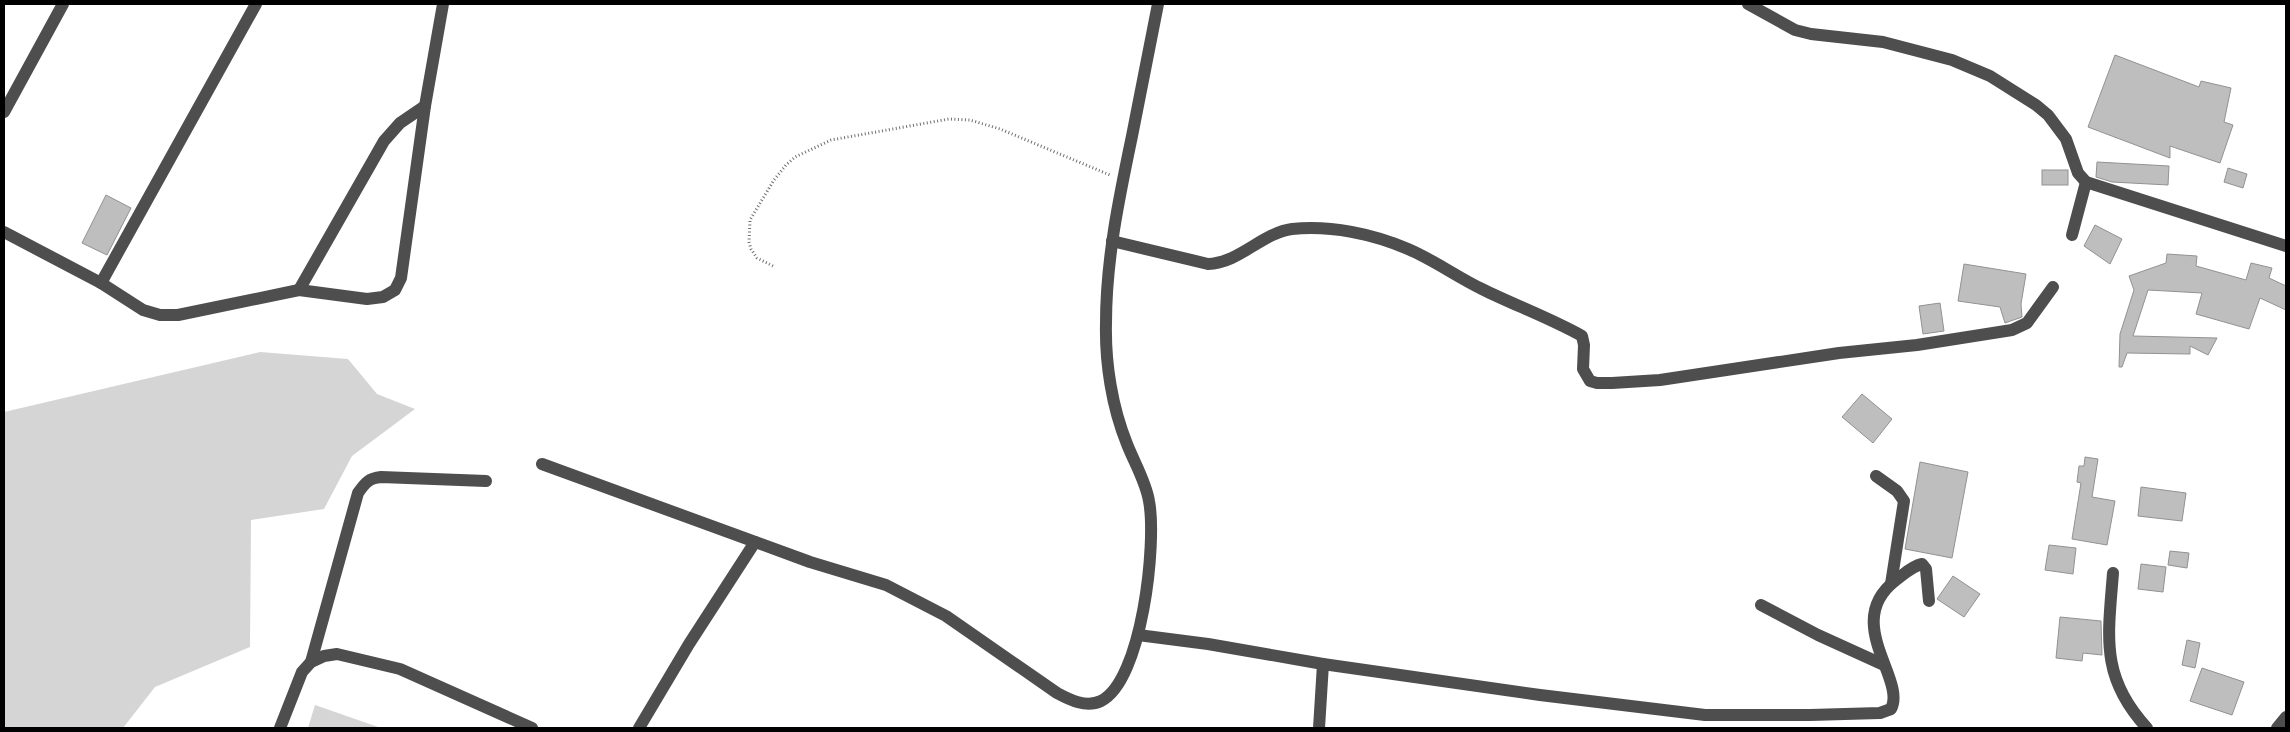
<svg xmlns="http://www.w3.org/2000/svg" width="2290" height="732" viewBox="0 0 2290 732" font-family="'Work Sans',sans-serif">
<rect width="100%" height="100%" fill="#fff"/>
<g fill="#d5d5d5">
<path d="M260 352 348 359 377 394 415 409 352 456 324 509 251 520 250 647 155 687 123 728H4V412Z"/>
<path d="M315 705 381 728H308Z"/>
</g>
<g fill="#bebebe" stroke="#929292">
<path d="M2115 55 2199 87 2201 81 2231 88 2224 122 2233 125 2220 163 2170 146V158L2088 127Z"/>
<path d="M2097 162 2169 166 2168 185 2112 182 2096 177Z"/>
<path d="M2228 168 2247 174 2243 188 2224 182Z"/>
<rect x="2042" y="170" width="26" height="15"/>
<path d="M106 195 131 208 107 255 82 243Z"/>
<path d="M2095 225 2122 239 2110 264 2084 246Z"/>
<path d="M2167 254 2197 256 2196 266 2246 280 2251 263 2272 268 2269 278 2286 286V310L2260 298 2249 329 2196 314 2202 293 2148 290 2133 336 2217 338 2208 355 2190 346V354L2127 353 2122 367H2119L2120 334 2134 290 2129 276 2166 263Z"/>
<path d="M1964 264 2026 274 2021 304 2022 317 2005 323 2000 307 1958 301Z"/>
<path d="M1940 303 1944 331 1923 334 1919 306Z"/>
<path d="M1862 394 1892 419 1873 443 1842 417Z"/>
<path d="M2085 457 2098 459 2092 497 2115 501 2107 545 2072 539 2081 483 2077 482 2079 466H2084Z"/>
<path d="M1920 462 1968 472 1952 558 1905 549Z"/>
<path d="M2141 487 2186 493 2182 521 2138 516Z"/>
<path d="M2049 545 2076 548 2073 574 2045 570Z"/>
<path d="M2170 551 2189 553 2187 568 2168 565Z"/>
<path d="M2141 564 2166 567 2163 592 2138 589Z"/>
<path d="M1953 576 1980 594 1964 617 1937 599Z"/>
<path d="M2060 617 2101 621 2102 655 2083 653 2082 661 2056 658Z"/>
<path d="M2187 640 2200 643 2195 668 2182 665Z"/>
<path d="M2202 668 2244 682 2232 715 2190 701Z"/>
</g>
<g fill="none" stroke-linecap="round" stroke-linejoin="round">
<path stroke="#707070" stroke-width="3" stroke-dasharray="1 2.5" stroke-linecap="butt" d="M773 266 757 258 751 249 749 242 750 220 774 180 786 165 795 157 831 140 949 119 970 120 1000 129 1110 175"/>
<g stroke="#4e4e4e" stroke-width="12">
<path d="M1748 4 1795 30 1811 34 1883 42 1952 60 1990 76 2036 105 2048 115 2066 139 2078 173 2086 182 2286 246"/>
<path d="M4 112 63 4"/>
<path d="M4 232 101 283 143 310 160 315H178L299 290 367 299 383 297 395 290 401 278 425 106 443 4"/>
<path d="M2072 235 2086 182"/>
<path d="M1112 241 1208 264C1239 263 1262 233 1292 229 1331 225 1373 234 1408 249 1434 260 1457 277 1482 289 1514 305 1550 318 1582 336L1584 345 1583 369 1590 381 1597 383H1612L1660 380 1839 353 1917 345 2012 330 2027 323 2053 287"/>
<path d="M101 283 256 4"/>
<path d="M299 290 384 141 400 123 425 106"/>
<path d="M542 464 810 562 886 585 946 616 1057 693C1070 700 1086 708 1101 701 1142 681 1157 543 1149 501 1146 482 1134 462 1127 444 1112 407 1105 363 1106 323 1106 260 1119 198 1132 136 1141 92 1149 48 1158 4"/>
<path d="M1876 476 1897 491 1904 501 1891 584"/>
<path d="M2113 573C2108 637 2100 677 2147 728"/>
<path d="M1761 605 1818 635 1884 665"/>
<path d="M1138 635 1208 644 1323 664 1540 695 1705 715H1810L1880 713 1891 709C1907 679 1841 622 1896 580 1904 574 1912 566 1922 564L1926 569 1929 601"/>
<path d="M311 662 358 493C365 483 369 478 381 477L486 481"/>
<path d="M280 728 302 672 311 662 324 656 337 654 400 669 532 728"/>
<path d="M639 728 689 644 755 542"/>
<path d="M1319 728 1323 664"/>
<path d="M2277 728 2286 717"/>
</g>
</g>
<rect width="2290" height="732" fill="none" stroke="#000000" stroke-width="10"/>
</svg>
